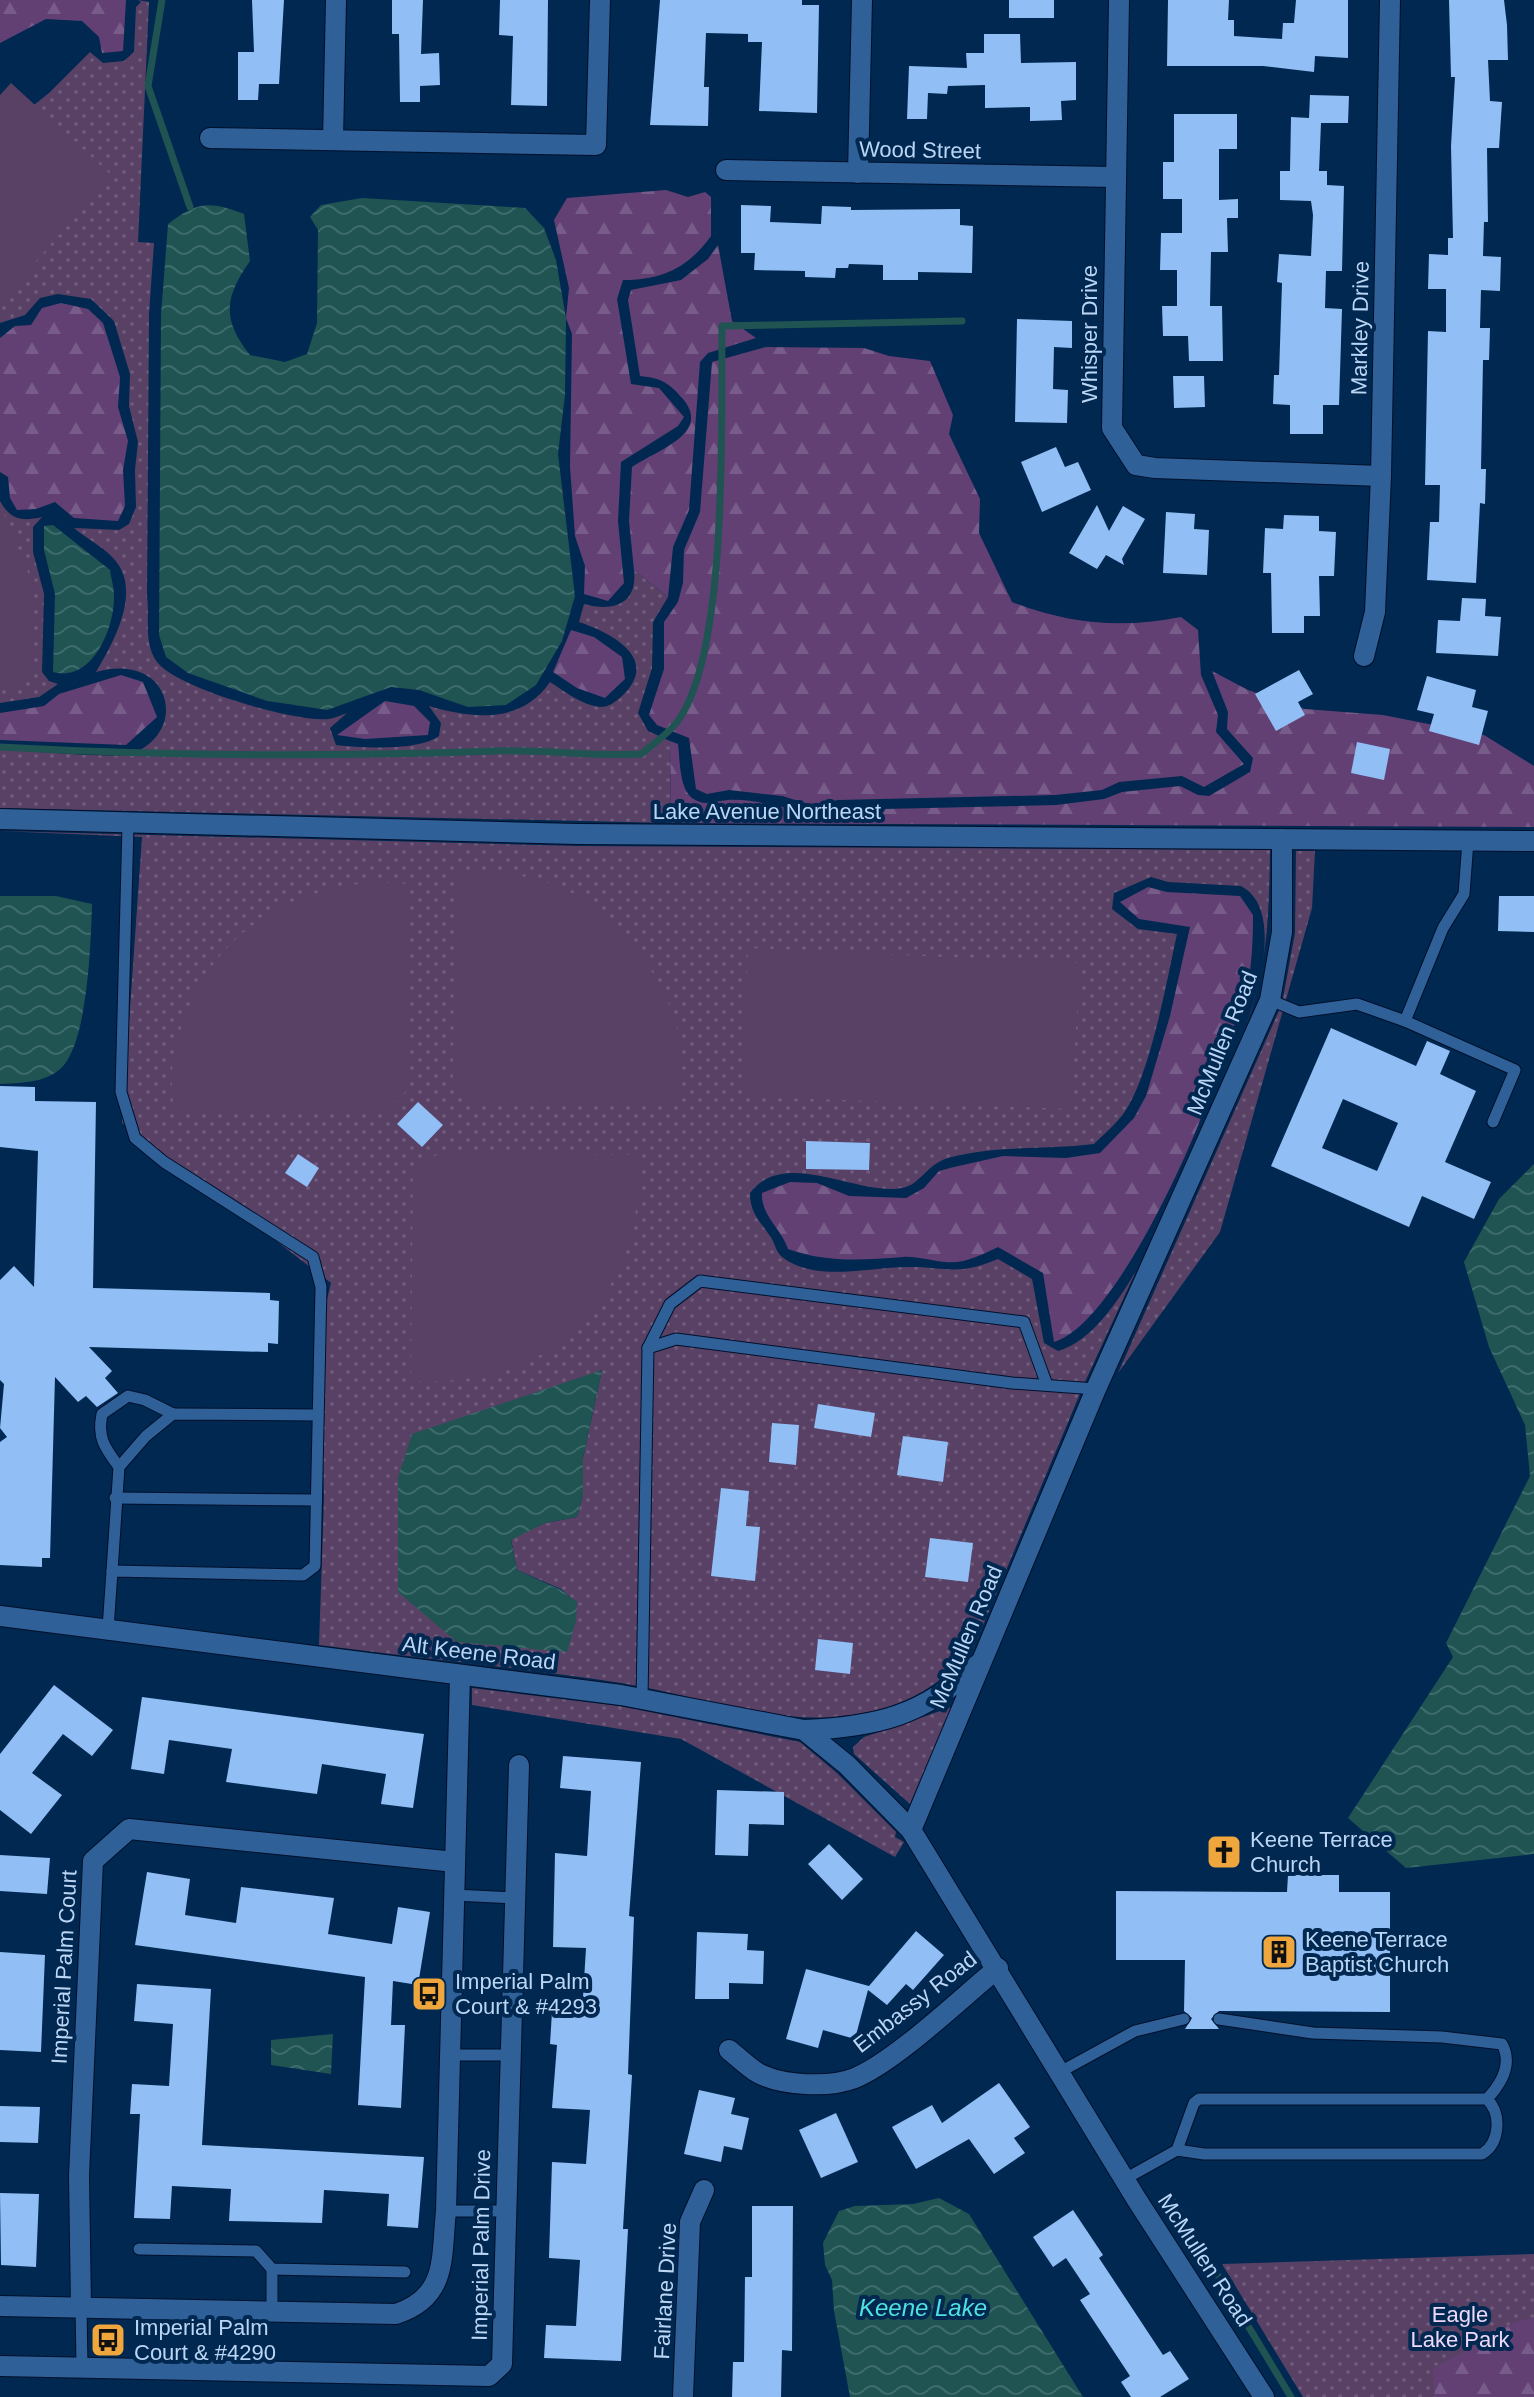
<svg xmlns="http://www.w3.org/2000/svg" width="1534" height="2397" viewBox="0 0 1534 2397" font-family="Arial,sans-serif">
<defs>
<pattern id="grass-dots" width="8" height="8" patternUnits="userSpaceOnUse" patternTransform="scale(2)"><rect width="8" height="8" fill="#594166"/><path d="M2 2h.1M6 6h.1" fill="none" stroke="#6f5c7c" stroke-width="1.8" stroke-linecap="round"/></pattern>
<pattern id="forest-firs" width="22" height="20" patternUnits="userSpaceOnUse" patternTransform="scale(2)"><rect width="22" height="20" fill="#624074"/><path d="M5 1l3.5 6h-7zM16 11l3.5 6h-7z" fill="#775b88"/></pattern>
<pattern id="water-waves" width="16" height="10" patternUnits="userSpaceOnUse" patternTransform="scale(2)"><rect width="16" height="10" fill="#1f5453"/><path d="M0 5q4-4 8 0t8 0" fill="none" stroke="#3e6c6c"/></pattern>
</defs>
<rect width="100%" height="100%" fill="#012850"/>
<g fill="url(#grass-dots)" fill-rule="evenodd">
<path d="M138 0 149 2 138 242 154 243 149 314 147 596C150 618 143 643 157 662 176 688 297 723 329 719 335 718 341 715 347 713L330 728 336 745C361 748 420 751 439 736L441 723 429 706C473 719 521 724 550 682 565 692 582 705 600 707 610 707 615 702 622 696 661 659 612 633 579 622L584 604C612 612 638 605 634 570L668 597 653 622 652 668 638 713 648 731 670 741 671 823 0 808V750C23 750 116 759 131 754 190 733 172 651 96 672 112 645 140 596 118 564 109 550 87 539 74 528L119 530 129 524 136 507 135 470 138 442 129 406 130 374 114 321 91 299 58 294 40 298 25 315 0 323V132L49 93 90 52 103 63 124 61 134 52 136 7 141 2Z"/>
<path d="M0 501C10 519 21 522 42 517L33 527V552L44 594 42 672 49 681 58 684 39 697 0 703Z"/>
<path d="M0 831 577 846 1270 850C1269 913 1268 969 1245 1028 1258 992 1284 909 1241 886L1168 882 1151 877 1114 893 1112 909 1138 929 1177 934C1167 980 1150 1076 1124 1113 1116 1124 1104 1134 1094 1144 1045 1150 997 1145 948 1158 927 1164 920 1185 902 1188 856 1196 785 1147 750 1193 750 1213 759 1220 770 1236 775 1242 775 1251 782 1257 816 1283 869 1267 908 1267 948 1267 958 1276 998 1259L1032 1279 1044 1343 1058 1351C1092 1341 1118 1301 1136 1271L1084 1384 971 1654C931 1691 899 1710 843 1716 774 1725 691 1694 621 1683 521 1668 419 1658 319 1645L324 1499 320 1328 331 1283 122 1123 142 837ZM602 1370 583 1458V1495L577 1517 545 1523 511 1539 517 1570 561 1589 576 1602 457 1642 432 1619 555 1389Z"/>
<path d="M1296 851H1315L1312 908 1220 1232 1118 1373 1282 1004 1295 933Z"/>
<path d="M472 1688 619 1706 800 1742 837 1773 896 1832 895 1837 904 1842 895 1857 681 1739 472 1705Z"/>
<path d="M952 1707 910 1804 854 1754 853 1747 864 1737Z"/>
<path d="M1534 2254V2397H1303L1222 2264Z"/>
</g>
<g fill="url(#forest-firs)">
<path d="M0 0H126L123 51 102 53 99 37 82 21 46 19 0 43Z"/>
<path d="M666 190 688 197 705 192 711 197V236C688 268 662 280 623 280L617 299 631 384 659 388 684 417 678 426 621 462 618 521 624 583 608 601 584 594 585 566 575 536 570 467 572 334 566 318 569 288 554 220 567 198Z"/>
<path d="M718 245 732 321 756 338 708 353 700 362 689 510 673 547 668 597 634 570 629 521 632 467C656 450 712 434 683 399 669 383 662 378 640 376L628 300 631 290 681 280 708 259Z"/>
<path d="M61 303 88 309 103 323 120 377 118 407 128 441 123 470 125 506 118 521 74 518 55 502 36 509 17 510 10 498 8 477 0 472V338L15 326 31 325 42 308Z"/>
<path d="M766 347 864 348 889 356 930 361 953 415 949 434 980 499 979 533 1012 602C1070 624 1120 629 1181 617L1198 630 1201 675 1218 715 1216 732 1244 764 1204 787 1182 776 1119 782 1102 790 1055 795 838 800 812 805 782 796 729 790 707 794 696 789 689 738 657 725 649 715 664 669V622L678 602 683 583 684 550 700 512 712 362Z"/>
<path d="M571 630 594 637 622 657 625 679 605 698 577 688 553 672Z"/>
<path d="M1212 671 1248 690 1305 709 1383 715 1484 735 1534 766V827L671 823 670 741 678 744C680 759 679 788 692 798 704 807 714 801 728 800 766 798 797 817 839 810L1056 805 1104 799 1122 792 1180 786 1198 795 1209 796 1250 772 1253 758 1227 729 1228 712Z"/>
<path d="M121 675 143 682 157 717 126 745 0 740V713L44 706 59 694Z"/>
<path d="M385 701 414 706 430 722 428 735 365 739 337 735Z"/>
<path d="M1148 887 1167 892 1240 896 1253 915C1253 940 1252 968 1246 993 1239 1021 1224 1045 1213 1072 1207 1086 1206 1103 1201 1118 1180 1172 1109 1326 1054 1342L1043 1273 998 1247C981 1255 965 1264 945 1262 931 1261 917 1256 903 1257 861 1260 828 1263 788 1249 781 1228 761 1216 762 1193L790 1182 817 1183 849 1196 906 1198 924 1188 939 1171 954 1167 1003 1156 1066 1158 1100 1153 1134 1118 1146 1096 1170 1016 1190 927 1139 919 1120 902Z"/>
<path d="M1534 2318V2397H1435L1433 2369 1516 2322Z"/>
</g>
<g fill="#594166">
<path d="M11 83 110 174 0 304V95Z"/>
<path d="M0 504 31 580 32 676 15 687H0Z"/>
<path d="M455 873C488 873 525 872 557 886 609 907 658 967 675 1020 683 1044 680 1078 682 1104L467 1102 453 1078Z"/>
<path d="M376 882 407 884 406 1091 388 1111 174 1113C173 1097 170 1079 173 1064 190 954 268 891 376 882Z"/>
<path d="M748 948 1080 963 1071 1109 742 1096Z"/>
<path d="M440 1153 641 1155C639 1300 559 1387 411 1381L413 1170Z"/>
</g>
<g fill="url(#water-waves)">
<path d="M362 198 525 208 544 228 556 260 566 318 565 395 558 454 575 596 562 641 536 685 506 705 468 707 419 690 391 687 327 710 295 705 267 701 188 673 166 657 159 635 161 315 168 224C198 201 210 201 244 214L250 261C224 298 222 320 250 355L285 362 307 354 317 323 318 230 310 217 321 205Z"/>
<path d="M53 525 110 570C111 578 114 587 114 595 115 627 93 683 53 672L55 594 44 550V526Z"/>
<path d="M0 896H56L92 904C91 940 88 1048 59 1070 43 1083 20 1083 0 1084Z"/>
<path d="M1534 1164V1854L1406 1868 1348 1818 1453 1657 1446 1643 1530 1476 1525 1425 1489 1347 1464 1262 1499 1199Z"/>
<path d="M602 1370 583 1458V1495L577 1517 545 1523 511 1540 517 1570 561 1590 577 1602 576 1621 567 1652 457 1642 398 1592V1477L412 1434Z"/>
<path d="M333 2034 331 2074 271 2065V2040Z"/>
<path d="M939 2198 969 2214 1083 2397H850L834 2311 832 2280 825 2265 823 2243 839 2211 855 2206 913 2204Z"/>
</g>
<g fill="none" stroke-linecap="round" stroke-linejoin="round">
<g stroke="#1f5453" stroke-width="7">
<path d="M162 0 148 86 190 207"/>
<path d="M0 747C164 756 331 757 495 751 544 749 592 757 641 754 653 744 668 734 677 722 729 654 721 416 722 326L962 321"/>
<path d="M1171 2198 1291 2397"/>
</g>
</g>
<g fill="#90bef5" fill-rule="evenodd">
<path d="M252 0H284L279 84H259L258 100H238V52H254Z"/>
<path d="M392 0H423L421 54 439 53 440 85 420 86V102H400L399 34H392Z"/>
<path d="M500 0H548L547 106 511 105 513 36 499 35Z"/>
<path d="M660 0H802V5H819L817 113 759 111 762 42H748V34L706 33 704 87H709L708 126 650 125Z"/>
<rect x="1009" y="0" width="45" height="18"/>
<path d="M1168 0H1229L1228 20H1234V36L1282 39 1283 23H1294L1296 0H1348V58L1315 56 1314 72 1263 66H1167Z"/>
<path d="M1449 0H1504L1507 25 1508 60H1488L1490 101 1502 102 1499 148H1487L1488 222H1484L1483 256 1501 257 1500 291 1481 290 1480 328H1490L1489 360H1483L1481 469H1486L1485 504 1480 503 1476 583 1427 580 1430 522H1439L1440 485H1425L1428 331 1446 332V289H1428L1429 254 1448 255V238H1453L1451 146 1455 77H1451Z"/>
<path d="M984 34H1020L1021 63 1076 62V100L1061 101 1062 120 1030 121V107L985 108V85L948 86 947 94 928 93 927 119H907L909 66 967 68 966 53H984Z"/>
<path d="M1310 95 1349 96 1348 123H1321L1319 171H1327V185L1344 186 1342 271H1326L1325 308 1342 309 1339 405H1323V434H1290V405L1273 404 1274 375H1279L1282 283 1277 282 1279 254 1311 256 1313 215 1311 201 1280 200V171H1290L1291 117 1309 118Z"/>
<path d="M1174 114H1237V149H1219V200L1238 199V218H1227L1228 252H1211L1210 306H1222L1223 361H1189L1188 336H1163L1162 306H1177V270H1160L1161 233H1182V199H1163V162H1174Z"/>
<path d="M741 205 771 206 770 222 821 224 822 206 851 207V210L960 209V225L973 226 972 273 918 272V280H883V265L849 264 848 268H836L835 278 805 277V271L754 270 755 253H741Z"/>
<path d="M1017 319 1072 321V348L1054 347 1053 389 1068 390 1067 423 1015 422Z"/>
<path d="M1173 376H1204L1205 407 1174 408Z"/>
<path d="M1056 447 1065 467 1078 462 1091 490 1042 512 1021 462Z"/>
<path d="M1097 505 1109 531 1123 506 1145 519 1122 559 1124 565 1106 555 1097 569 1069 553Z"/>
<path d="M1166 512 1195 514 1194 529 1209 530 1207 575 1163 573Z"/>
<path d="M1284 515 1319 516V531L1336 532 1334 576H1319L1320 616H1304V633H1272L1271 573H1263L1265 528 1283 529Z"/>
<path d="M1462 598 1486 599 1485 616 1501 617 1498 656 1436 653 1438 620 1460 621Z"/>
<path d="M1299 670 1313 694 1298 702 1305 715 1276 731 1255 694Z"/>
<path d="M1427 676 1476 690 1472 707 1488 711 1479 745 1429 731 1434 714 1417 710Z"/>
<path d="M1357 742 1390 749 1384 780 1351 773Z"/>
<path d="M1499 896H1534V932L1498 931Z"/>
<path d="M1331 1028 1416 1066 1427 1041 1450 1051 1440 1074 1476 1091 1445 1162 1491 1182 1474 1219 1422 1196 1409 1227 1271 1166ZM1343 1099 1398 1123 1377 1171 1322 1148Z"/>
<path d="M0 1086 35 1087V1101L96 1102 93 1288 270 1293V1300L279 1301 278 1344 268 1343V1352L89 1347 112 1371 105 1378 118 1393 97 1407 86 1396 78 1402 55 1377 50 1558H42V1567L0 1565V1442L7 1437 0 1428 4 1384 0 1380V1280L14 1266 34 1287 38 1151 0 1147Z"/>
<path d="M418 1102 443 1125 422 1147 397 1124Z"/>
<path d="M806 1141 870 1143 869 1170 806 1169Z"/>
<path d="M298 1154 319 1168 307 1187 285 1173Z"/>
<path d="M818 1404 875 1413 871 1437 814 1428Z"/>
<path d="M772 1423 799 1425 796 1465 769 1462Z"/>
<path d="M903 1436 948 1442 943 1482 897 1475Z"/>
<path d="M721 1488 749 1491 746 1526 760 1527 755 1581 711 1576Z"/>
<path d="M930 1538 973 1543 968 1582 925 1577Z"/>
<path d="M818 1639 853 1643 850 1674 815 1670Z"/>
<path d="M54 1685 113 1730 92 1756 63 1734 32 1773 62 1795 31 1834 0 1810V1754Z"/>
<path d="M142 1697 424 1734 413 1808 381 1804 386 1774 322 1764 317 1794 226 1782 232 1749 169 1740 164 1774 131 1769Z"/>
<path d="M563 1756 641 1762 629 1916 634 1917 628 2074 632 2075 623 2229H628L621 2361 544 2358 546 2325 576 2326 580 2260 549 2258 552 2162 586 2164 590 2110 552 2108 557 2045 550 2044 552 2012 582 2013 586 1948 553 1947 555 1853 587 1856 591 1791 560 1788Z"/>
<path d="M717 1790 784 1792V1825L749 1824 748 1856 715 1855Z"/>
<path d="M829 1844 863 1879 842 1900 808 1864Z"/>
<path d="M0 1855 50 1858 47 1894 0 1891Z"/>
<path d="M147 1872 190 1879 185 1915 236 1923 241 1887 334 1898 328 1934 392 1944 398 1907 430 1912 418 1985 393 1981 391 2025H405L401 2108 358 2105 365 1977 135 1945Z"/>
<path d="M1288 1875H1339V1892H1390V2012L1219 2011 1211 2019 1219 2029H1185L1192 2018 1184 2011 1185 1960H1116V1891L1287 1892Z"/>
<path d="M916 1931 944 1955 913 1990 906 1984 887 2005 868 1990 855 2039 823 2030 818 2048 786 2039 806 1969 869 1986Z"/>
<path d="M697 1932 748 1934 747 1950 764 1951 763 1984 729 1983V1999H695Z"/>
<path d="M0 1952 45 1955 41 2052 0 2050Z"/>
<path d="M137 1984 211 1989 202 2145 424 2157 418 2228 387 2226 389 2194 324 2190 322 2223 229 2221 231 2189 172 2186 170 2219 134 2218 140 2114H130L132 2084 169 2086 173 2024 134 2021Z"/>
<path d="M999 2083 1030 2127 1014 2138 1025 2153 994 2174 969 2139 916 2169 892 2127 932 2105 942 2123Z"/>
<path d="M699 2090 735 2098 731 2114 749 2118 742 2150 724 2146 721 2162 684 2154Z"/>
<path d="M0 2106 40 2107 38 2143 0 2142Z"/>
<path d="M836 2113 858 2162 821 2178 799 2130Z"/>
<path d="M0 2193 39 2194 36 2267 1 2265Z"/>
<path d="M752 2206H793L792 2351 782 2350 781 2397H732L733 2362H744L745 2277H752Z"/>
<path d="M1073 2210 1103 2255 1099 2258 1163 2355 1170 2351 1189 2379 1160 2397H1131L1121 2382 1130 2376 1080 2300 1090 2294 1066 2258 1053 2267 1033 2237Z"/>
</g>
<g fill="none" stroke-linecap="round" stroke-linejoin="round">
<defs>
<g id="service">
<path d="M1270 1000 1299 1012 1357 1004 1405 1021 1515 1070 1493 1122"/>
<path d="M1405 1021 1443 928 1464 894 1468 841"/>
<path d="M648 1348 670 1304 700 1281 1024 1322 1047 1385"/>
<path d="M119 1467C105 1448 97 1438 102 1414L128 1396 145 1400 173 1414"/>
<path d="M115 1498 316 1500"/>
<path d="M112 1571 119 1467 146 1436 173 1414 318 1415"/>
<path d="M108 1629 112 1571 303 1575 315 1566 321 1287 313 1257 164 1162 135 1138 121 1092 128 825"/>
<path d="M642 1699 648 1348 676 1339 1012 1383 1096 1389"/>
<path d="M454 1895 515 1898"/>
<path d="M1219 2019 1313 2033 1442 2037 1502 2044C1513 2064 1501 2084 1487 2099"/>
<path d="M450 2055H510"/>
<path d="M1060 2072 1135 2031 1184 2019"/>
<path d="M1125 2179 1177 2150 1194 2103 1199 2099H1487C1502 2114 1500 2143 1482 2154H1204L1177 2150"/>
<path d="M446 2211H505"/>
<path d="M139 2249 256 2251 272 2269 405 2272"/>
<path d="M81 2307 82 2366"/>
<path d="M272 2310V2269"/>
</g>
<g id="minor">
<path d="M1119 0 1112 428 1136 465 1155 468 1381 476"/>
<path d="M210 138 596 145 600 0"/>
<path d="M333 140 336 0"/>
<path d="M726 170 1114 177"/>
<path d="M858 173 862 0"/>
<path d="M1364 656 1375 612 1381 476 1390 0"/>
<path d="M729 2050C738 2057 748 2067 758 2073 782 2086 830 2088 855 2078 896 2061 961 1998 998 1968"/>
<path d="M0 2306 396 2314C448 2297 441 2258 446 2211L460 1675"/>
<path d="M81 2307 79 2176 93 1861 129 1829 455 1862"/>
<path d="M0 2366 489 2376 502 2364 519 1765"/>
<path d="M683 2397 690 2222 704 2190"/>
</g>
<g id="tertiary">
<path d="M0 819 577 834 1534 841"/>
<path d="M0 1616 621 1695 804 1730 847 1765 911 1830 1137 2200 1264 2397"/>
<path d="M804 1730C876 1727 923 1716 977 1665"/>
<path d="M911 1830 1096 1389 1270 1000 1282 932V839"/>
</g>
</defs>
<use href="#service" stroke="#00102b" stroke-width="13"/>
<use href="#minor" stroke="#00102b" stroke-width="22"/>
<use href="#tertiary" stroke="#00102b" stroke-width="22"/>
<use href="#service" stroke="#2f6098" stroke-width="11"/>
<use href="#minor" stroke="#2f6098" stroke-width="20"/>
<use href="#tertiary" stroke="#2f6098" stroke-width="20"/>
</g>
<defs>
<symbol id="church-square" viewBox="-11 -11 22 22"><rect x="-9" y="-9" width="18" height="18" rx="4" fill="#efa73d" stroke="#012850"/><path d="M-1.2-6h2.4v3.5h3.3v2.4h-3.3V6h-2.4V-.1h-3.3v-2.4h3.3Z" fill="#111"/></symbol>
<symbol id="building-square" viewBox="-11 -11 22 22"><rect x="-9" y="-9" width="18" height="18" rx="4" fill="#efa73d" stroke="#012850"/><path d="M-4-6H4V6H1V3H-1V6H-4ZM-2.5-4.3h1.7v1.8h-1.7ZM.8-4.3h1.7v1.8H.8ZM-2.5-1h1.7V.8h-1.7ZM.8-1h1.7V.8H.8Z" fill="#111"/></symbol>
<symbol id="bus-square" viewBox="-11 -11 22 22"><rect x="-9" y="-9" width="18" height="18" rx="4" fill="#efa73d" stroke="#012850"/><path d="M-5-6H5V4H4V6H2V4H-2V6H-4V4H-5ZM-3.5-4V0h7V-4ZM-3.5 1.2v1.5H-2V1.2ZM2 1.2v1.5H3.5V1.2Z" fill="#111"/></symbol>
</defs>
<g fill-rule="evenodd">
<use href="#church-square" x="1204" y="1832" width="40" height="40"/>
<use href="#building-square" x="1259" y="1932" width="40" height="40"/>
<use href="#bus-square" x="409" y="1974" width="40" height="40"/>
<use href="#bus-square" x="88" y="2320" width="40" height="40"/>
</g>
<g text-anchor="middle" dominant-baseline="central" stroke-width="8" stroke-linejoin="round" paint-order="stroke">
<g font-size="22" fill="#bbd6f5" stroke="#012850">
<text transform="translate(920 150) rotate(1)">Wood Street</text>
<text transform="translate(1360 328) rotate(-89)">Markley Drive</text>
<text transform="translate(1089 334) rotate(-90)">Whisper Drive</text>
<text x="767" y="811">Lake Avenue Northeast</text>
<text transform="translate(1222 1043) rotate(-68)">McMullen Road</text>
<text transform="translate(966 1637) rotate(-67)">McMullen Road</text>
<text transform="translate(479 1653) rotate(7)">Alt Keene Road</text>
<text transform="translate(64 1967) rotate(-87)">Imperial Palm Court</text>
<text transform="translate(915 2002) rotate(-38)">Embassy Road</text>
<text transform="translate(481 2245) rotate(-89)">Imperial Palm Drive</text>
<text transform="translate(1205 2260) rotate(57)">McMullen Road</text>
<text transform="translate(665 2291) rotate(-87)">Fairlane Drive</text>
</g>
<g font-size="22" fill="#bbd6f5" stroke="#012850" text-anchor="start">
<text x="1250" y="1839">Keene Terrace<tspan x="1250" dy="25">Church</tspan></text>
<text x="1305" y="1939">Keene Terrace<tspan x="1305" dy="25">Baptist Church</tspan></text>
<text x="455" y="1981">Imperial Palm<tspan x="455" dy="25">Court &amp; #4293</tspan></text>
<text x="134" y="2327">Imperial Palm<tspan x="134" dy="25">Court &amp; #4290</tspan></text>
</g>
<g font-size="22" fill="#edd8f9" stroke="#012850">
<text x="1460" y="2314">Eagle<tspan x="1460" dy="25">Lake Park</tspan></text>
</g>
<g font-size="24" font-style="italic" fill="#4ee1de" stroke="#012850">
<text x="923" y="2307">Keene Lake</text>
</g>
</g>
</svg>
